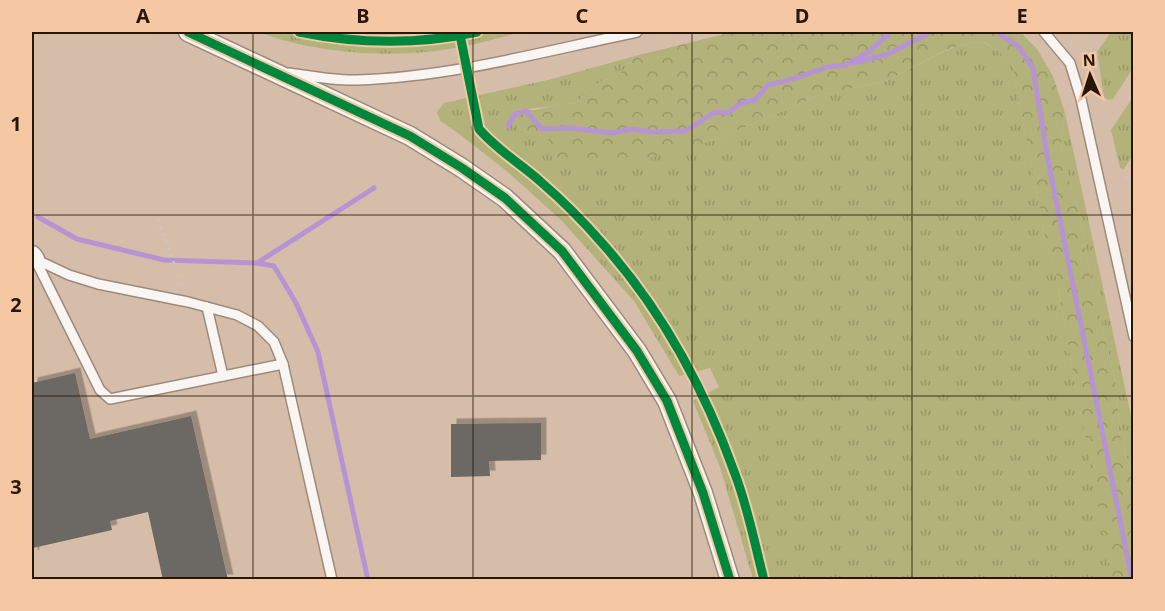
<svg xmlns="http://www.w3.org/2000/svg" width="1165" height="611" viewBox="0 0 1165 611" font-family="'Noto Sans',sans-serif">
<defs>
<pattern id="grass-tufts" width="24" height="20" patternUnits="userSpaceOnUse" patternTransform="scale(1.5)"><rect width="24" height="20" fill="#b2b27a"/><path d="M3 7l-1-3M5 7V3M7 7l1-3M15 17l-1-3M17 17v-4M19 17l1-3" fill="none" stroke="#999868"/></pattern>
<pattern id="forest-crowns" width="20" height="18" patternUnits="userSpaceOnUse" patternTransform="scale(1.5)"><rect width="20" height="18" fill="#b2b27a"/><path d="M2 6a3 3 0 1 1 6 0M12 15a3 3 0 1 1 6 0" fill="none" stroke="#999868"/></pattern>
<filter id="shadow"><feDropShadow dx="5.5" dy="-5.5" stdDeviation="0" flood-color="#0004"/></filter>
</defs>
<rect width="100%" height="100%" fill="#d6bda9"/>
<g fill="url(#grass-tufts)">
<path d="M259 32H513L514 34C494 39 475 45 455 48 397 59 314 54 259 32Z"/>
<path d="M1111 32H1133V68L1113 99 1109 100 1104 97 1097 52Z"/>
<path d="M983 42 997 50 1012 64 1047 248 1056 274 1074 378 1113 579 781 580 780 577 753 579 720 467 693 401 719 387 710 368 679 376 634 301 562 221 509 173 458 133 440 121 437 112 444 103 552 79 635 56 618 76 602 81 587 91 577 103C554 104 537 110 513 109L520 129 548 138 715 140 817 96 886 81 949 49 970 43Z"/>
<path d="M1133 97V155L1124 169 1120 168 1111 130Z"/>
<path d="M1065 113 1133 425V477L1119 432 1117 390 1086 255 1081 219 1062 156 1061 136Z"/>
</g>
<path fill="url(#forest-crowns)" d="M733 32H1020L1037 49 1053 76 1065 113 1061 136 1062 156 1081 219 1086 255 1117 390 1119 432 1133 477V579H1113L1109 563 1074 378 1056 274 1047 248 1012 64 997 50 984 42 970 43 948 49 886 81 817 96 715 140 638 161 553 163 548 138 520 129 513 109 535 110 560 104 577 103 587 91 602 81 618 76 635 56Z"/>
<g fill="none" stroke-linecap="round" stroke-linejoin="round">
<g stroke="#b694d3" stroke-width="5">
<path d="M996 32 1018 46 1033 68 1047 155 1132 580"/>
<path d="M854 63 888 54 931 32"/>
<path d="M508 126 515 114 526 111 542 129 571 128 612 133 631 129 653 132 685 131 715 112 728 113 741 103 755 100 768 85 793 79 827 67 846 65 867 53 891 32"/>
<path d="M38 217 77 239 164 260 257 263 374 188"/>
<path d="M257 263 274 266 296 303 318 352 368 580"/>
</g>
</g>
<g fill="#6c6763" filter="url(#shadow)">
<path d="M75 373 90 439 191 416 228 580H163L148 512 110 521 112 530 33 548 34 555 32 556V383Z"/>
<path d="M541 423V460L489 461 490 476 451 477V424Z"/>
</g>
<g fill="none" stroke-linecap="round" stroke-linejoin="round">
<defs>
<g id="service">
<path d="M1044 32 1070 63 1081 99 1134 337"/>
<path d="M289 73C311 76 335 81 357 80 452 77 545 51 637 32"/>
<path d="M35 259 69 275 98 284 188 302 237 315 258 326 274 342 283 364 332 580"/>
<path d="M35 259 100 390 110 399 283 364"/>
<path d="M207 307 223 376"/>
</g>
<g id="minor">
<path d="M188 32 410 136 462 168 505 198 562 251 637 351 667 401 703 493 730 580"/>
<path d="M32 255 35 259"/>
</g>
</defs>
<use href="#service" stroke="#9d8a7b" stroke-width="12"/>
<use href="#minor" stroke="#9d8a7b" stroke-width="21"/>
<g stroke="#ccc4bd" stroke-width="3" stroke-dasharray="3 4.5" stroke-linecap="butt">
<path d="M1126 177 1134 181"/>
<path d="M158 219 183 289"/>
</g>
<use href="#service" stroke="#f9f5f2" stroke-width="9"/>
<use href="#minor" stroke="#f9f5f2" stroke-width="18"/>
<defs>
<g id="cycleway">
<path d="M188 32 410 136 462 168 505 198 562 251 637 351 667 401 703 493 730 580"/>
<path d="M299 32C358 44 417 45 477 32"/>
<path d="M460 35 479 129C497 150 521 164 541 182 563 201 583 221 602 243 662 310 705 390 735 474 748 508 755 545 764 580"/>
</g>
</defs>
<use href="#cycleway" stroke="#f5c8a3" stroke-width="13"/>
<use href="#cycleway" stroke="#00873e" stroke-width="9"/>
</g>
<path fill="none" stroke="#271709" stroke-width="1.5" stroke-opacity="0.55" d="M253 32V580M473 32V580M692 32V580M912 32V580M32 215H1134M32 396H1134"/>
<rect width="1165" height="611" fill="none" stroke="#f5c8a3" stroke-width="66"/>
<g transform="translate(1090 75) rotate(357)" stroke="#f5c8a3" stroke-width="4.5" paint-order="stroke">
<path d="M0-4.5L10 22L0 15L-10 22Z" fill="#271709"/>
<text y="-9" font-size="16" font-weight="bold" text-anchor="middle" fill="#271709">N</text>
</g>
<rect x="33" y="33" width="1099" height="545" fill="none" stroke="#271709" stroke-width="2"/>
<g font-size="20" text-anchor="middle" font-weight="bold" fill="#271709">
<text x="143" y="23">A</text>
<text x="363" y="23">B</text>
<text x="582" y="23">C</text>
<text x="802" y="23">D</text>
<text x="1022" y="23">E</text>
<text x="16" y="131">1</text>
<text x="16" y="312">2</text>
<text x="16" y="494">3</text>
</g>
</svg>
